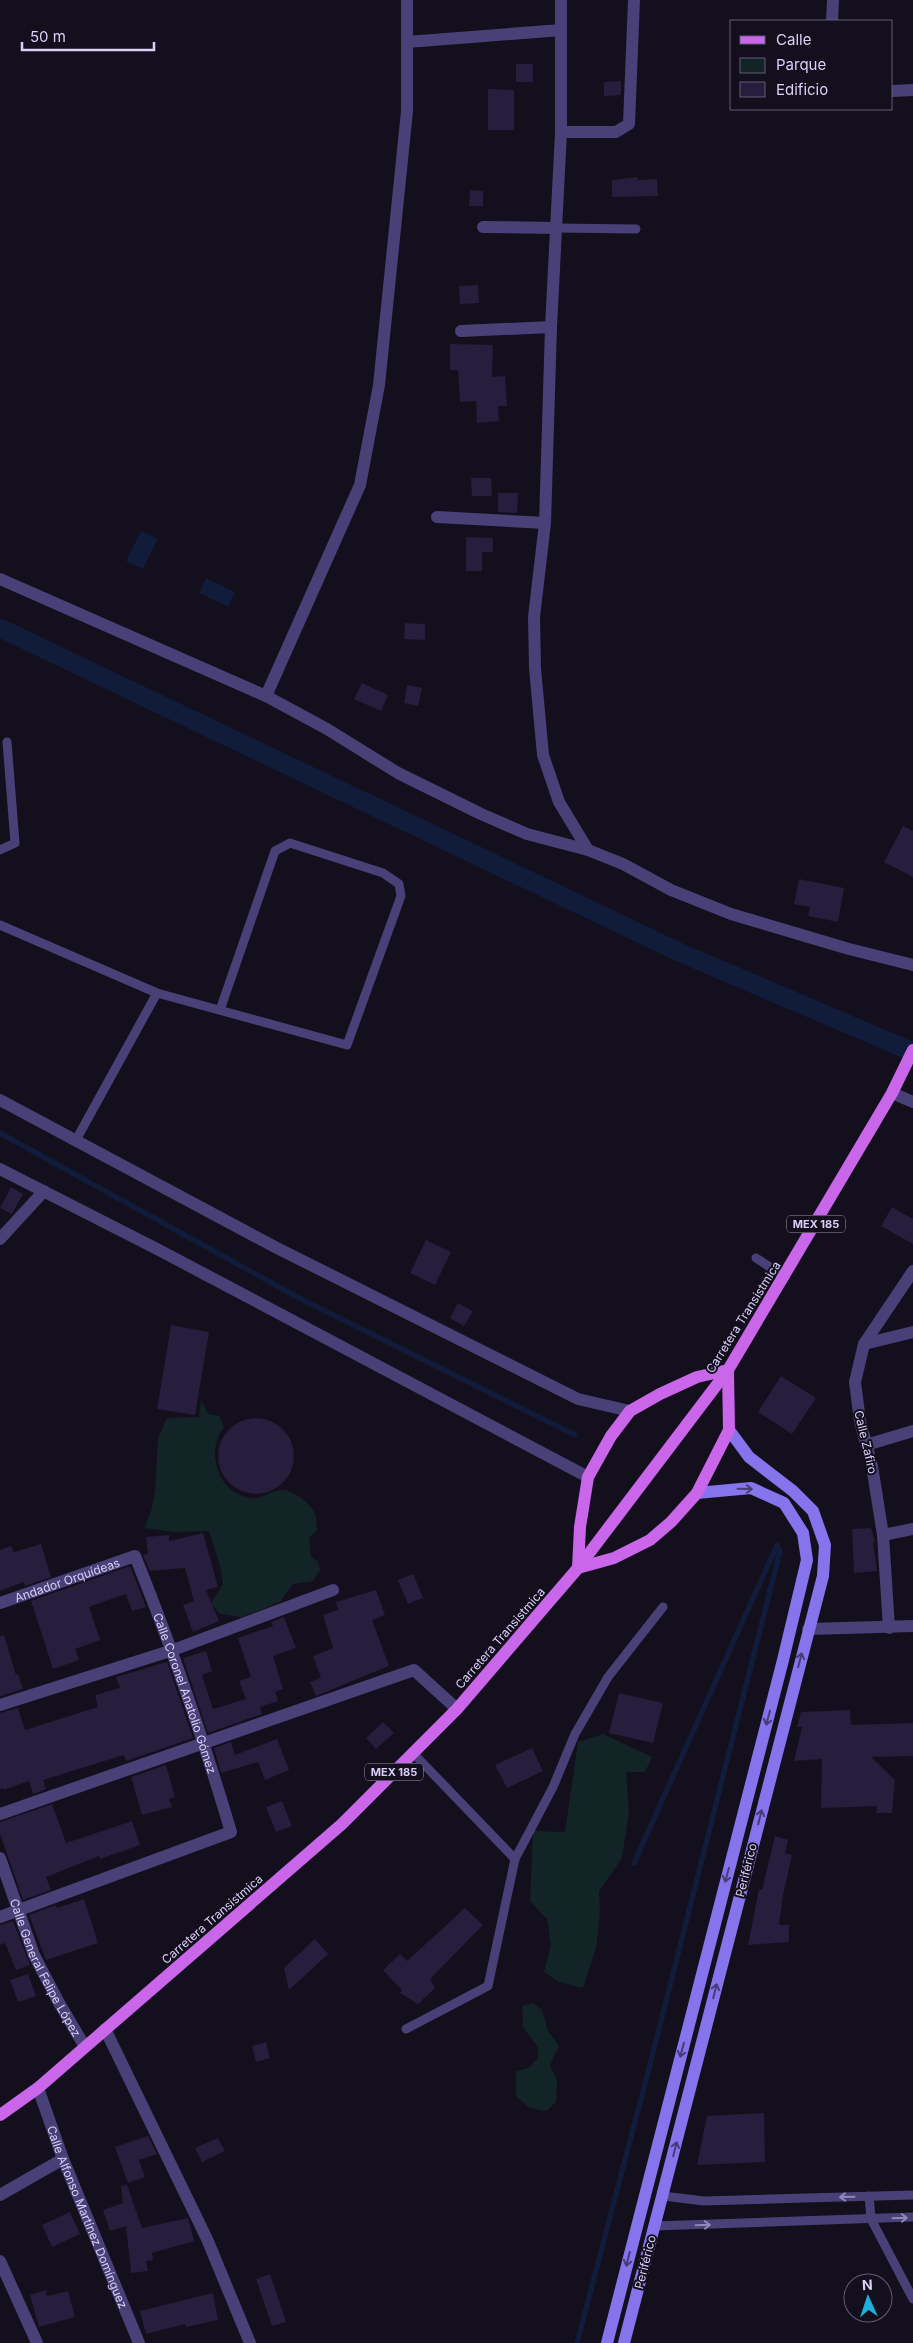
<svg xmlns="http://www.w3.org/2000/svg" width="913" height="2343" viewBox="0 0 913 2343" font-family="Inter,sans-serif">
<rect width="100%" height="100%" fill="#130f1d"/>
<g fill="#132426">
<path d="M201 1400 208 1414 219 1416 224 1427C206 1450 216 1488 245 1497 260 1502 268 1491 282 1490 294 1490 311 1504 315 1514 317 1519 316 1525 317 1530L309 1538 311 1556 318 1562 320 1570 313 1581 293 1584 281 1601 261 1610 241 1617 220 1614 211 1603 223 1584 220 1566 209 1531 176 1532 144 1528 151 1512 155 1490 158 1438 167 1418 199 1417Z"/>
<path d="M603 1734 652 1757 645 1772H626L629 1811 622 1858 599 1891 600 1913 596 1948 583 1988 559 1982 544 1972 551 1945 547 1919 530 1901 533 1831 565 1832 578 1742Z"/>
<path d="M533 2003 542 2010 548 2031 559 2046 550 2065 557 2081 556 2102 546 2111 530 2108 516 2096V2071L529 2068 538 2058V2047L523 2027 522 2006Z"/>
</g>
<g fill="#111b3a">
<path d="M141 531 158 539 143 569 126 561Z"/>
<path d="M206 578 235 592 228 607 199 593Z"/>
</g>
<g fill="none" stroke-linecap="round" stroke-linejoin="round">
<g stroke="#111b3a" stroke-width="5.5">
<path d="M0 1133 299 1298 575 1435"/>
<path d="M577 2343 653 2053 780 1551 777 1545 634 1863"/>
</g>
<path stroke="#111b3a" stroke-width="19" d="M0 628 681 953 913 1052"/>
</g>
<g fill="#271d3c">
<rect x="516" y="64" width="17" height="18"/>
<path d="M621 81V95L604 96V82Z"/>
<path d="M488 89 514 90V130H488Z"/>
<path d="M637 177 638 180 657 179 658 196 612 197V180Z"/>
<path d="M470 190 483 191V206H469Z"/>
<path d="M478 285 479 303 460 304 459 286Z"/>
<path d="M450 344 493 345 492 377 505 376 507 406H498L499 421 477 423 476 401 460 402 458 370H450Z"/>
<path d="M471 478H491L492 496H472Z"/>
<path d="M498 493H518L517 513 498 512Z"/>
<path d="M466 537 493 538V552H482V571H466Z"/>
<path d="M405 623 425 624V640L404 639Z"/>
<path d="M362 683 388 695 381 711 354 699Z"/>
<path d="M407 685 422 688 418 706 404 703Z"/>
<path d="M903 826 913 831V877L884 862Z"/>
<path d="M799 879 844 888 838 922 808 916 810 907 794 904Z"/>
<path d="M11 1187 23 1194 12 1214 0 1208Z"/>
<path d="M892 1207 913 1219V1244L881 1226Z"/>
<path d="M426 1240 451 1252 435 1285 410 1273Z"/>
<path d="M458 1303 473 1311 464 1326 450 1318Z"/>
<path d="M171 1325 209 1332 195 1415 157 1409Z"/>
<path d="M781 1376 816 1398 792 1434 758 1412Z"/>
<circle cx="256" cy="1456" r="38"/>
<path d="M871 1528 875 1542H873L877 1571 854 1573 852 1529Z"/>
<path d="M203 1533 218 1587 206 1590 219 1621 193 1632 183 1605 194 1601 185 1568 150 1571 143 1555 148 1554 146 1537 169 1535V1541Z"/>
<path d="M41 1544 51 1577 25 1586 24 1582 0 1591V1550L11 1546 14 1552Z"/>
<path d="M130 1566 146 1607 132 1611 126 1594 89 1607 100 1640 75 1649 79 1660 53 1669 31 1601Z"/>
<path d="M413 1574 423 1598 408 1604 398 1580Z"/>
<path d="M376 1590 385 1615 372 1620 389 1666 316 1696 310 1682 321 1678 313 1656 333 1648 323 1615 338 1610 336 1602Z"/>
<path d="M284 1617 296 1648 273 1656 283 1689 275 1692 278 1701 260 1707 262 1714 208 1733 183 1658 206 1651 212 1671 202 1675 213 1709 246 1699 239 1681 251 1677 238 1638 273 1626 271 1622Z"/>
<path d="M4 1635 16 1675 18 1674 23 1689 0 1696V1636Z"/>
<path d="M167 1662 193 1738 126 1761 124 1755 43 1780 46 1789 33 1794 29 1781 4 1790 3 1788 0 1789V1713L18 1708 25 1730 98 1707 95 1695 120 1688 116 1677Z"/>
<path d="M619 1693 663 1703 653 1743 609 1733Z"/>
<path d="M850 1710 851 1725 913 1723V1756L871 1757 895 1780 892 1813H876L877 1806 821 1808 822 1759 794 1761 802 1727H797L801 1712Z"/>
<path d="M383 1722 394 1733 376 1749 366 1738Z"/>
<path d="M277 1739 289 1770 265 1780 258 1762 221 1773 214 1748 231 1742 235 1755Z"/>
<path d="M532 1748 543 1771 507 1788 495 1765Z"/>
<path d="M166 1765 175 1797 169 1799 172 1807 142 1815 131 1777Z"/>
<path d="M282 1801 292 1826 276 1832 266 1807Z"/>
<path d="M52 1804 66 1843 132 1821 140 1845 100 1859 99 1856 46 1877 51 1890 23 1900 0 1834V1822Z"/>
<path d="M775 1836 788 1840 785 1853 792 1855 783 1895 779 1925H789V1942L748 1945 759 1889 762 1890Z"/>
<path d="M84 1899 98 1943 46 1960 29 1915 56 1905 57 1908Z"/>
<path d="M465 1908 483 1925 430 1979 435 1988 418 2004 400 1993 402 1990 383 1970 400 1954 407 1961Z"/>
<path d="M13 1921 30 1965 16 1970 5 1943 0 1945V1925Z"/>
<path d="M315 1939 328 1954 289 1990 284 1968Z"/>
<path d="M28 1974 36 1996 18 2002 10 1980Z"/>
<path d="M266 2042 270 2058 256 2062 252 2046Z"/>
<path d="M764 2113 765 2162 697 2165 707 2116Z"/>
<path d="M148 2136 157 2154 139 2160 145 2177 128 2183 115 2147Z"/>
<path d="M218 2138 225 2151 202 2162 195 2148Z"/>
<path d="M127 2185 142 2228 188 2218 194 2241 152 2253 153 2260 146 2261 148 2271 131 2273 126 2226 110 2231 103 2210 123 2203 121 2186Z"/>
<path d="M70 2212 80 2234 52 2247 42 2225Z"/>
<path d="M270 2274 286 2322 272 2326 256 2279Z"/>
<path d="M46 2290 47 2296 68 2291 75 2317 39 2327 30 2295Z"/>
<path d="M213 2293 218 2320 186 2327 185 2324 146 2334 140 2311Z"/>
</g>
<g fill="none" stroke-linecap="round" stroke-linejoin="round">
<g stroke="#484076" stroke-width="9">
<path d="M557 228 636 229"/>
<path d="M0 850 15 843 7 742"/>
<path d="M0 925 157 993 347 1045 401 896 399 884 383 873 290 843 275 851 220 1010"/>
<path d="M76 1140 157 993"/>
<path d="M756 1258 785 1277"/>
<path d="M515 1859 553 1787 575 1734 608 1677 663 1607"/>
<path d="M406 2029 488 1986 515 1859 413 1753"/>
<path d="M663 2196 704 2201 913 2195"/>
<path d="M869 2196 871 2219 913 2299"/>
<path d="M654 2226 913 2217"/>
</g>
<g stroke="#484076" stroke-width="12">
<path d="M561 0V132L551 327 545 523 534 617 535 668 543 755 559 802 588 850"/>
<path d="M832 21 833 0"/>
<path d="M407 42 561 30"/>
<path d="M892 91 913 90"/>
<path d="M561 132H616L629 124 634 0"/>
<path d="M483 227 557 228"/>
<path d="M461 331 551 327"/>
<path d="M437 517 545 523"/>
<path d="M0 579 266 696 327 729 398 773 481 814 527 834 588 850 623 864 671 890 731 914 849 949 913 965"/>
<path d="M266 696 360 485 379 385 407 111V0"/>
<path d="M892 1093 913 1102"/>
<path d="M0 1239 44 1191"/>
<path d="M864 1344 913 1332"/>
<path d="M866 1445 913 1431"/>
<path d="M883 1535 913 1529"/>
<path id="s1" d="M0 1603 135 1556C172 1647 203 1738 231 1832L0 1917"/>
<path d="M889 1628 883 1535 872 1466 860 1421 855 1382 864 1344 913 1271"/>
<path d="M808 1629 913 1626"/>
<path d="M0 1705 173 1650 333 1590"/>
<path d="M0 1814 414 1670 457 1709"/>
<path id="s2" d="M0 1858 34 1955 58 2001 85 2047"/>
<path d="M105 2029 207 2239 250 2343"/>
<path id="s3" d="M38 2088 63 2159 139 2343"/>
<path d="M0 2195 63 2159"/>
<path d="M0 2261 37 2343"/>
</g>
<g stroke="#484076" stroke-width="12">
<path d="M0 1100 275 1247 578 1399 630 1411"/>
<path d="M0 1169 159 1250 588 1477"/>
</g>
<g stroke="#8674ec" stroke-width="12">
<path d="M607 2343 783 1660 807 1560 803 1533 784 1503 751 1488 697 1493"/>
<path d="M624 2343 823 1576 825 1545 813 1511 793 1491 749 1457 729 1430"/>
</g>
<g stroke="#c966ea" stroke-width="12">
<path d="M728 1370 729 1430 697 1493 671 1522 650 1540 614 1558 578 1568 580 1527 588 1477 611 1436 630 1411 660 1394 697 1377Z"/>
<path d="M0 2115 38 2088 342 1824 457 1709 578 1568 728 1370 892 1093 913 1050"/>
</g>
</g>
<defs><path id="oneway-shaft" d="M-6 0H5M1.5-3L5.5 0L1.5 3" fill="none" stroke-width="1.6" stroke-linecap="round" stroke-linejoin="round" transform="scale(1.25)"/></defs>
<g stroke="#473c7a">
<use href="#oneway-shaft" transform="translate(745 1489) rotate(1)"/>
<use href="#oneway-shaft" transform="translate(800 1660) rotate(-76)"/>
<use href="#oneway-shaft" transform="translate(768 1718) rotate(105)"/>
<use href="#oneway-shaft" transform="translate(760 1817) rotate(-76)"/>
<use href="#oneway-shaft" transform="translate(727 1875) rotate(105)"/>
<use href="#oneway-shaft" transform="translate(715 1991) rotate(-76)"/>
<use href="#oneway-shaft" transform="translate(682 2050) rotate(105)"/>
<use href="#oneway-shaft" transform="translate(675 2149) rotate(-76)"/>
<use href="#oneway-shaft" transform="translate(628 2259) rotate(104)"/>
</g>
<g stroke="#9188b8">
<use href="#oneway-shaft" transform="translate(847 2197) rotate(179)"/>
<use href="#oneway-shaft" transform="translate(900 2218) rotate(-2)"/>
<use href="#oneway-shaft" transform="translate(703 2225) rotate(-2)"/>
</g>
<g text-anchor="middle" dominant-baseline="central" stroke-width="4" stroke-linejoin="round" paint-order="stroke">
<g fill="#130f1d" stroke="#9e97b7" stroke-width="1">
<rect x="787" y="1215.5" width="58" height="17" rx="4"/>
<rect x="365" y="1763.5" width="58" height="17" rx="4"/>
</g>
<g font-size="11" font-weight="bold" fill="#dad1f9">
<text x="816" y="1224">MEX 185</text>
<text x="394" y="1772">MEX 185</text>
</g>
<g font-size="12" fill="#dad1f9" stroke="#130f1d">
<text transform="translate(743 1317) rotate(-58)">Carretera Transistmica</text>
<text transform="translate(866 1442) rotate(77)">Calle Zafiro</text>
<text stroke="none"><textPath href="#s1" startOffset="71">Andador Orquídeas</textPath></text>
<text transform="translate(500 1638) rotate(-49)">Carretera Transistmica</text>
<text stroke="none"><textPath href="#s1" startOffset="289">Calle Coronel Anatolio Gómez</textPath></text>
<text transform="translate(746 1870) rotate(-76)">Periférico</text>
<text transform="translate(212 1919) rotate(-41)">Carretera Transistmica</text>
<text stroke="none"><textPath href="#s2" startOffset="119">Calle General Felipe López</textPath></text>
<text stroke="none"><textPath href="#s3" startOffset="138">Calle Alfonso Martínez Domínguez</textPath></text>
<text transform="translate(645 2262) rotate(-76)">Periférico</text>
</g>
</g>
<rect x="730" y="20" width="162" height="90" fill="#130f1d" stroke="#635d75"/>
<rect x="740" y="36" width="25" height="8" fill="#c966ea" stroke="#635d75"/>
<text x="776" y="45" font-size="15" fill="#dad1f9">Calle</text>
<rect x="740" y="58" width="25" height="15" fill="#132426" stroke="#635d75"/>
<text x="776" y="70" font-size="15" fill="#dad1f9">Parque</text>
<rect x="740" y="82" width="25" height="15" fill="#271d3c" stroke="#635d75"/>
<text x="776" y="95" font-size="15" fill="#dad1f9">Edificio</text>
<g transform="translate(868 2298) rotate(357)"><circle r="24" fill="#130f1d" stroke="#635d75"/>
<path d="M0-4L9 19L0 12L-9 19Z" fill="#1dafd9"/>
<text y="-8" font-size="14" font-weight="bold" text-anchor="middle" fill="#dad1f9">N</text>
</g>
<path d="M22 42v8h132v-8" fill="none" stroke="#dad1f9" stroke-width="2.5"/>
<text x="30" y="42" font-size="15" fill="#dad1f9" stroke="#130f1d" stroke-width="4" paint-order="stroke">50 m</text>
</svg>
